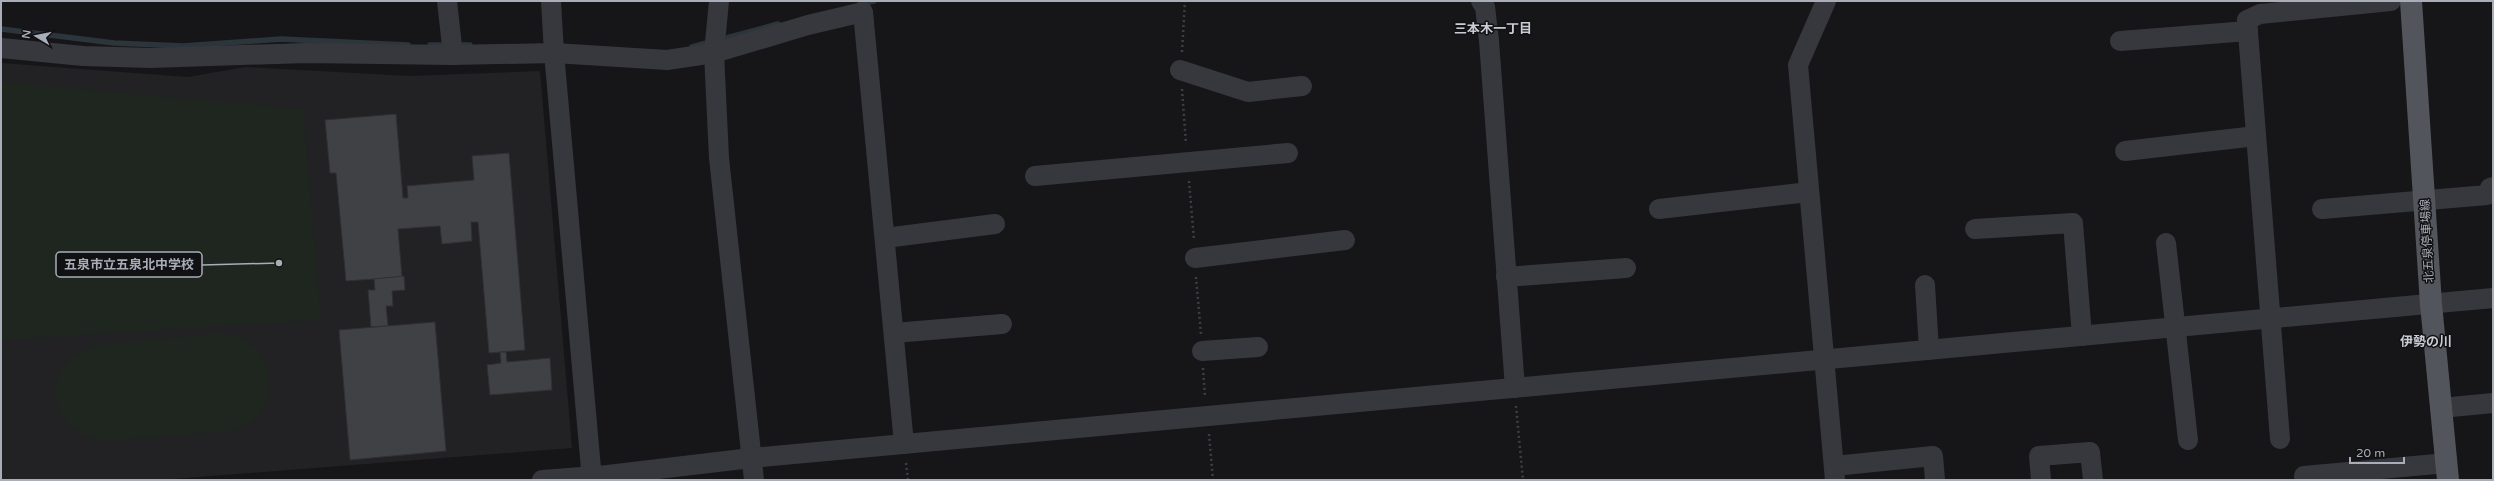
<svg xmlns="http://www.w3.org/2000/svg" width="2494" height="481" viewBox="0 0 2494 481" font-family="'Varela Round','Noto Sans JP',sans-serif">
<rect width="100%" height="100%" fill="#161618"/>
<path fill="#222225" d="M1 63 188 77 245 67 410 76 540 71 572 448 159 480H1Z"/>
<g fill="#1e261f">
<path d="M1 82 303 109 321 320 1 340Z"/>
<path d="M221 333C227 335 236 335 242 338 269 351 277 385 263 410 256 421 244 426 233 431L105 441C44 431 38 365 96 345Z"/>
</g>
<g fill="none" stroke-linecap="round" stroke-linejoin="round">
<g stroke="#2c353c" stroke-width="5.5">
<path d="M860 4 874 1"/>
<path d="M1 29 114 43 183 46 281 39 408 45"/>
<path d="M719 40 778 24"/>
<path d="M430 45H470"/>
<path d="M692 47 710 42"/>
</g>
</g>
<g fill="#404145" stroke="#303034">
<path d="M396 114 403 198H408L407 186 474 180 472 156 509 153 525 350 489 353 478 222H471L472 241 442 244 440 226 398 229 402 277 346 281 336 173H330L325 120Z"/>
<path d="M404 276 405 290 392 291 393 306H386L388 326 371 327 368 290H375L374 279Z"/>
<path d="M435 322 446 451 350 460 339 330Z"/>
<path d="M500 352H506L507 362 550 358 552 390 490 395 487 365 501 363Z"/>
</g>
<g fill="none" stroke-linecap="round" stroke-linejoin="round">
<g stroke="#3d3f44" stroke-width="2.5" stroke-dasharray="2 3" stroke-linecap="butt">
<path d="M1182 52 1185 1"/>
<path d="M1182 89 1186 144"/>
<path d="M1189 181 1194 240"/>
<path d="M1196 277 1201 334"/>
<path d="M1203 368 1205 397"/>
<path d="M1516 406 1523 480"/>
<path d="M1209 434 1213 480"/>
<path d="M906 463 908 480"/>
</g>
<g stroke="#37383d" stroke-width="20">
<path d="M447 1 453 55"/>
<path d="M551 1 554 53 592 480"/>
<path d="M719 1 714 53 719 158 754 480"/>
<path d="M1481 1 1485 7 1489 41 1515 388"/>
<path d="M1826 1 1798 65 1835 480"/>
<path d="M2120 41 2248 31"/>
<path d="M1 48 83 56 151 58 306 53 453 55 554 53 667 60 714 53 808 25 863 12 904 444"/>
<path d="M1180 70 1248 92 1302 86"/>
<path d="M2125 151 2256 136"/>
<path d="M1035 176 1288 153"/>
<path d="M1659 209 1809 192"/>
<path d="M2322 209 2487 195 2490 188 2493 187"/>
<path d="M1975 229 2073 223 2082 336"/>
<path d="M885 238 995 224"/>
<path d="M2166 243 2188 440"/>
<path d="M1195 258 1345 240"/>
<path d="M1506 277 1626 268"/>
<path d="M1925 285 1929 350"/>
<path d="M894 333 1002 324"/>
<path d="M1202 351 1258 347"/>
<path d="M2441 408 2493 403"/>
<path d="M2280 439 2247 20 2260 14 2391 1"/>
<path d="M1834 466 1933 456 1935 480"/>
<path d="M2304 476 2447 463"/>
<path d="M542 480 608 475 751 458 2493 298"/>
<path d="M2041 480 2039 456 2090 452 2093 480"/>
</g>
<path stroke="#53555c" stroke-width="22" d="M2411 1 2431 304 2448 480"/>
</g>
<g text-anchor="middle" dominant-baseline="central" stroke-width="3" stroke-linejoin="round" paint-order="stroke">
<g font-size="12" fill="#a8adb8" stroke="#111113">
<text transform="translate(2427 241) rotate(-93)">北五泉停車場線</text>
</g>
<g font-size="13" font-weight="bold" fill="#c9ccd4" stroke="#111113">
<text x="1493" y="29">三本木一丁目</text>
<text x="2426" y="342">伊勢の川</text>
</g>
</g>
<path fill="none" stroke="#a8adb8" stroke-width="1.5" d="M279 263L202 265"/>
<circle fill="#a8adb8" stroke="#111113" stroke-width="1.5" cx="279" cy="263" r="4"/>
<rect fill="#111113" stroke="#a8adb8" stroke-width="1.5" x="56" y="252" width="146" height="25" rx="4"/>
<g font-size="13" text-anchor="middle" font-weight="bold" fill="#a8adb8">
<text x="129" y="269">五泉市立五泉北中学校</text>
</g>
<rect width="2494" height="481" fill="none" stroke="#a8adb8" stroke-width="4"/>
<g transform="translate(36 36) rotate(280)" stroke="#111113" stroke-width="3" paint-order="stroke">
<path d="M0-3L7 15L0 10L-7 15Z" fill="#a8adb8"/>
<text y="-6" font-size="11" font-weight="bold" text-anchor="middle" fill="#a8adb8">N</text>
</g>
<path d="M2350 457v6h54v-6" fill="none" stroke="#a8adb8" stroke-width="2"/>
<text x="2356" y="457" font-size="12" fill="#a8adb8" stroke="#111113" stroke-width="3" paint-order="stroke">20 m</text>
</svg>
